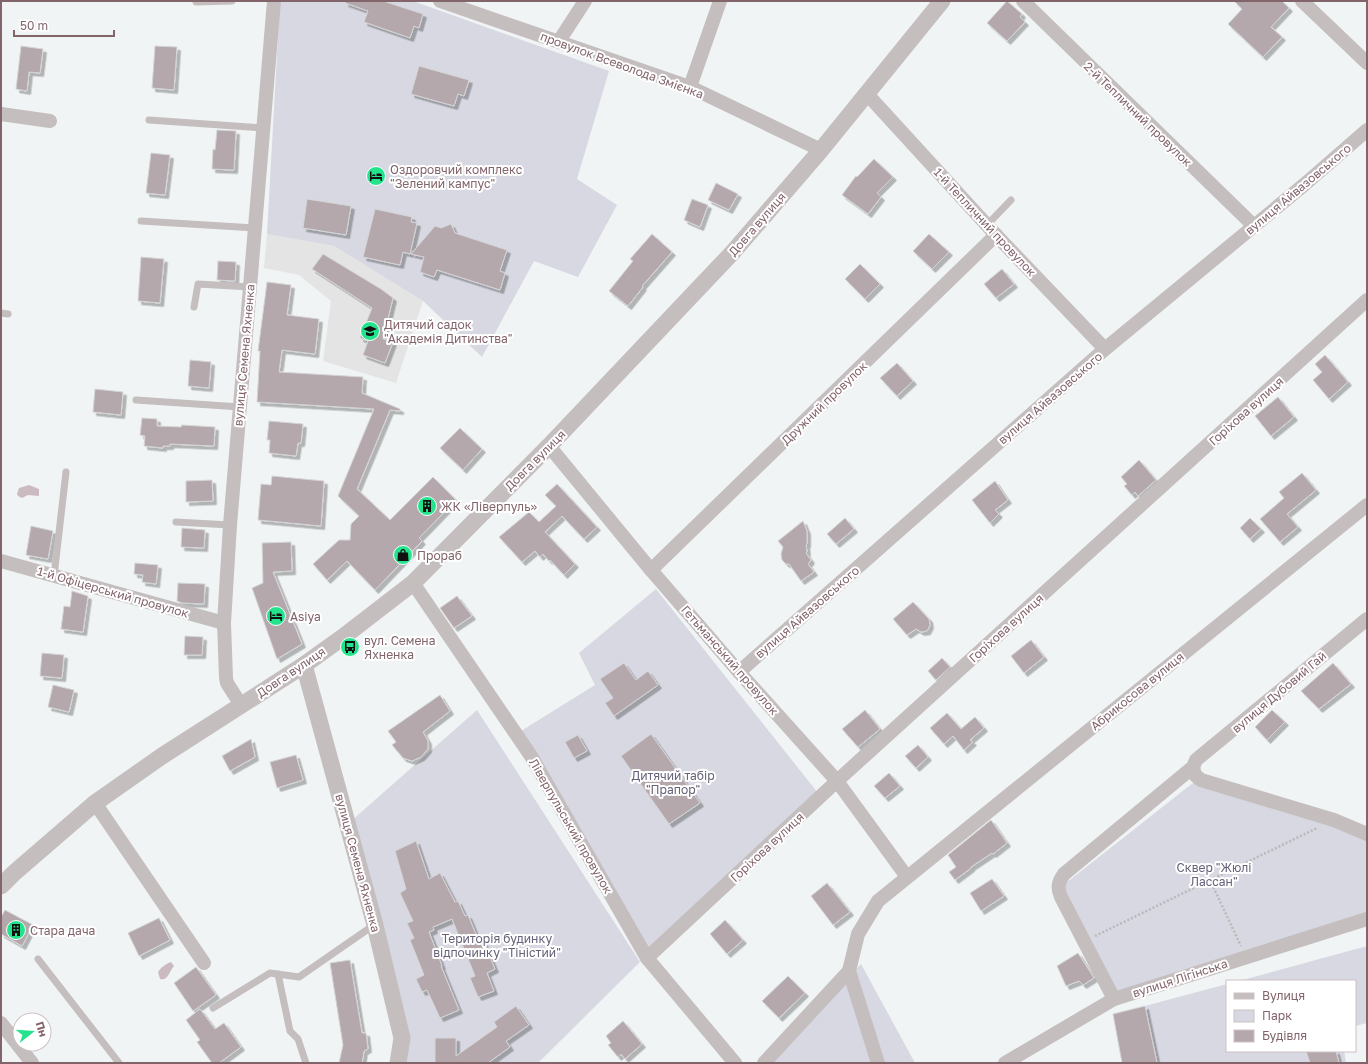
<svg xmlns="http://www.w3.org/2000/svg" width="1368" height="1064" viewBox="0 0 1368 1064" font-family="'Golos Text',sans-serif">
<defs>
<filter id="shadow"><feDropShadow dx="3.5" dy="3.5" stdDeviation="0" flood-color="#0004"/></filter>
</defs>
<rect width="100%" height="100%" fill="#f1f4f5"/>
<path fill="#e4e4e5" d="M267 234 334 246 423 301 396 383 323 361 331 301 299 275 264 268Z"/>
<g fill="#d7d8e1">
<path d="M280 1H413L609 71 577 179 617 205 578 277 534 261 482 357 423 301 334 246 267 234Z"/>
<path d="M656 589 818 793 648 951 521 731 595 685 579 653Z"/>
<path d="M477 710 640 962 538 1063H403L350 822Z"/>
<path d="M1198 779 1367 837V916L1119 994 1057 890Z"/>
<path d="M1367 946V1023L1355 1026V981H1239Z"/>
<path d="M861 964 915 1063H770Z"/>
<path d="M1227 984V1051H1344L1346 1063H1157L1145 1006Z"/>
</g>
<g fill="#cbbbc1">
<path d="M29 485 39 489V496L28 495 22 498 18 496 17 494 19 488Z"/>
<path d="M171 962 174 966C169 972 168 981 160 979L158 972C160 968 167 963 171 962Z"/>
</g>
<g fill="#b5a8ac" stroke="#d4d5d6" filter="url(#shadow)">
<path d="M346 1H383L423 14 419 28 414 26 410 38 364 22 368 11 345 3Z"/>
<path d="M1007 1 1022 14 1020 17 1025 22 1007 41 987 23Z"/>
<path d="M1234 1H1282L1289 8 1271 27 1282 37 1263 57 1228 24 1242 9Z"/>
<path d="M21 46 43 49 40 73 29 72 27 91 16 89Z"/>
<path d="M155 46 177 47 174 90 152 88Z"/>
<path d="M419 66 469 80 464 96 458 94 454 106 411 94Z"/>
<path d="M217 130 236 131 234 170 212 169 213 149 215 150Z"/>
<path d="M151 153 170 155 165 195 146 193Z"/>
<path d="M874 159 893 177 877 193 881 197 868 214 842 195 856 176 857 177Z"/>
<path d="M716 183 738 194 729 210 708 200Z"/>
<path d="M307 199 351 206 346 235 303 228Z"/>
<path d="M692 199 708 205 700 227 684 220Z"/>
<path d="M375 209 412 217 411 222 417 223 410 254 403 252 400 265 363 257Z"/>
<path d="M451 224 455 233 507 250 500 271 505 273 500 290 437 270 434 277 420 272 424 257 411 254 435 226 441 228Z"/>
<path d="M652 234 672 252 642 286 643 287 628 306 609 291 633 261 630 259Z"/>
<path d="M929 234 949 252 932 269 913 251Z"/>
<path d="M323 254 381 289 393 298 383 339 393 342 385 363 363 355 368 341 360 338 372 308 312 269Z"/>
<path d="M141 257 164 259 160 303 138 301Z"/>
<path d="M218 261 236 262 235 281 217 280Z"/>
<path d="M860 264 880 284 865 299 845 279Z"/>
<path d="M1002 269 1014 284 996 298 984 284Z"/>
<path d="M267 282 291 285 287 315 319 319 315 354 282 350 279 372 363 377 362 393 400 409V411L390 410 357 489 390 520 433 477 456 500 419 538 422 541 375 590 347 561 327 580 313 564 339 540H350L351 524 359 516 338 496 374 409 257 402 260 351H258Z"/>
<path d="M1325 355 1348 382 1329 399 1313 380 1322 372 1315 364Z"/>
<path d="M190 360 211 362 209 388 188 386Z"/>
<path d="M897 363 913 381 897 396 880 378Z"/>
<path d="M95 389 123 392 121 415 93 412Z"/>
<path d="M1278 397 1294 417 1271 436 1255 416Z"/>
<path d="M142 418 157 419V426L181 427 182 425 215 427 214 446 170 444V446H163V448L144 446 145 436 140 435Z"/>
<path d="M269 421 303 424 301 443H298L296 456 269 453 270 440H267Z"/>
<path d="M460 428 482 449 463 470 440 448Z"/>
<path d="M1139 460 1156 480 1138 496 1135 492 1132 495 1124 486 1127 484 1121 477Z"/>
<path d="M1302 473 1316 490 1287 514 1298 527 1280 542 1260 519 1284 498 1279 492Z"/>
<path d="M272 476 324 481 321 526 258 520 261 484 271 485Z"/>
<path d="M212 480 213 501 186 502V481Z"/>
<path d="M995 481 1008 500 995 510 999 514 990 523 972 500Z"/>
<path d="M557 484 597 527 584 539 562 516 545 532 575 564 564 575 550 560 549 561 543 554 540 557 535 551 522 562 499 537 529 512 539 522 556 506 545 495Z"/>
<path d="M845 518 854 529 836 544 827 534Z"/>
<path d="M1250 518 1261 529 1250 539 1240 528Z"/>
<path d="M803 521 807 531V544L806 545 807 552 806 553 811 560 808 564 814 572 801 581 789 564H786L782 560 781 554 783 547 778 541Z"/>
<path d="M31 526 53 531 48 559 26 555Z"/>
<path d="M182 528 205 530 204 548 181 547Z"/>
<path d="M291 542 292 571 273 572 302 644 277 659 252 588 263 583 262 543Z"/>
<path d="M135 563 158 565 156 584 142 582 143 575 134 574Z"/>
<path d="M178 583 205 584 204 604 182 603 177 601Z"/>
<path d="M72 591 88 596 83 632 61 629 64 606 70 607Z"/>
<path d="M457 596 472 616 454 628 440 608Z"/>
<path d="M913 602 929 619 930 625 927 631 921 632 916 629 907 635 893 619Z"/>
<path d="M185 636 203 637 202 655H184Z"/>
<path d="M1031 640 1044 657 1024 673 1011 656Z"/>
<path d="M42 653 64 655 62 678 40 676Z"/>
<path d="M942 658 950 667 936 680 928 671Z"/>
<path d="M624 663 636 680 648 671 658 685 614 716 605 703 613 698 600 679Z"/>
<path d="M1333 663 1351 684 1319 709 1301 691Z"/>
<path d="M53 685 74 690 69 712 48 707Z"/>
<path d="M440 695 450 711 423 732 428 741V749L421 757 412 761 403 758 392 745 396 742 388 731Z"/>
<path d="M865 710 880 729 858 747 842 729Z"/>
<path d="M1272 710 1285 722 1267 740 1255 727Z"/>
<path d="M947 713 961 729 975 717 984 728 970 740 973 742 964 750 953 736 944 744 930 728Z"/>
<path d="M651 734 700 803 669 824 621 756Z"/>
<path d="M578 735 587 751 574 758 565 742Z"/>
<path d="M251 739 255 757 230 771 222 756Z"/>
<path d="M918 745 928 757 916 768 905 756Z"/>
<path d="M296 755 303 780 277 788 270 762Z"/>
<path d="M889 773 900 786 885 798 874 786Z"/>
<path d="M991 820 1007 843 993 854 992 853 971 867V868L955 880 949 872 956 867 948 855Z"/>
<path d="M416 841 429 879 440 873 455 902 458 901 465 916 468 915 478 939 482 938 495 969 487 973 494 991 478 997 470 978 475 976 452 919 433 927 434 930 429 932 442 966H441L459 1010 440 1018 427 990 422 992 416 979 424 975 410 940 414 938 407 923 413 921 400 893 406 889 395 851Z"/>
<path d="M992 879 1004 896 981 911 970 893Z"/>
<path d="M827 883 850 912 833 925 811 896Z"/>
<path d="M5 910 33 925 22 946 1 934V917Z"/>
<path d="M159 918 170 940 139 956 128 933Z"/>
<path d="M725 920 743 940 727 954 710 934Z"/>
<path d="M1078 953 1094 978 1083 985 1079 981 1066 986 1057 966Z"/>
<path d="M350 960 362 1033H366L368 1049 364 1051 362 1063H339L343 1045 330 963Z"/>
<path d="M196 967 216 995 193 1011 174 983Z"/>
<path d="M788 976 805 993 779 1018 762 1001Z"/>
<path d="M516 1006 529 1025 506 1041 510 1047 488 1063H435V1038H456V1056L497 1027 494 1022Z"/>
<path d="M1145 1006 1157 1063H1122L1113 1014Z"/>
<path d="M200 1009 215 1029 224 1023 241 1047 219 1063H212L197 1042 200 1040 186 1020Z"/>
<path d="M623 1021 642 1044 625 1059 621 1054 618 1057 608 1045 611 1043 606 1036Z"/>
<path d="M1306 1051H1336L1339 1063H1310Z"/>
</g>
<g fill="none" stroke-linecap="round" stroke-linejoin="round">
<g stroke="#bdb8b9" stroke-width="2.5" stroke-dasharray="2 2" stroke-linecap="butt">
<path d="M1210 880 1241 946"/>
<path d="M1095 936 1317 828"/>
</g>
<g stroke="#c5bebf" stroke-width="7">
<path d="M196 2 232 1"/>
<path d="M149 120 263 128"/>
<path d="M141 221 255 228"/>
<path d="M987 225 1011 200"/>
<path d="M194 307 198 284 250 287"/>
<path d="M1 313 8 314"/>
<path d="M136 400 240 407"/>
<path d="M176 522 230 525"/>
<path d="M54 576 66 472"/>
<path d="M38 959 119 1063"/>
<path d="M278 974 290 1031 298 1039 306 1063"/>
<path d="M213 1008 270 973 299 977 374 925"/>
</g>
<g stroke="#c5bebf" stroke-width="14">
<path d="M440 1 690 87 821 150"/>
<path d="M1023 1 1254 226"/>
<path d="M1302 1 1367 63"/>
<path d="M559 41 585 1"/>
<path d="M690 87 720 1"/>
<path d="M867 94 996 235 1105 349"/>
<path d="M1 114 50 121"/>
<path d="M549 446 651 570 739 672 837 781 907 877"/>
<path d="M1 561 224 623"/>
<path d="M651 570 996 235"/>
<path d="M413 583 531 756 647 958 735 1063"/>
<path d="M739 672 1105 349 1305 184 1367 130"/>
<path d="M241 705 227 683 226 678 224 623 230 525 274 1"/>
<path d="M1193 767 1195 775 1201 780 1334 820 1367 834"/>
<path d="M95 803 204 963"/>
<path d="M647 958 837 781 1367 300"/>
<path d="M1114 999 1061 897C1057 888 1058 882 1064 874L1193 767 1196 760 1367 619"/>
<path d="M1 1023 32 1063"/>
<path d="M764 1063 849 971"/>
<path d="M878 1063 849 971 858 934 878 901 1367 505"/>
<path d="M1005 1063 1114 999 1367 919"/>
</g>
<g stroke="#c5bebf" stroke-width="17">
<path d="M304 665 375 925 402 1038 398 1063"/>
<path d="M1 886 14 873 95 803 162 756 304 665 343 637 413 583 549 446 733 252 821 150 942 1"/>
</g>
</g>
<defs>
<symbol id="hotel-disc" viewBox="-11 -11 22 22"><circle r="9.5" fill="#23e38c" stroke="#fff"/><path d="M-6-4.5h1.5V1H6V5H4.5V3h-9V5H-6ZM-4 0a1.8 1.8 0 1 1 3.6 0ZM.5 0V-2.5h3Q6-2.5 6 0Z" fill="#111"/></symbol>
<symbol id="school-disc" viewBox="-11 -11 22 22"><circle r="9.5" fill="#23e38c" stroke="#fff"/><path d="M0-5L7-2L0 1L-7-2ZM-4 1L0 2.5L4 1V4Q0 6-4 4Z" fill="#111"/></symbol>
<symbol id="building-disc" viewBox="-11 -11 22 22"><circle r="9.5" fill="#23e38c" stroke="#fff"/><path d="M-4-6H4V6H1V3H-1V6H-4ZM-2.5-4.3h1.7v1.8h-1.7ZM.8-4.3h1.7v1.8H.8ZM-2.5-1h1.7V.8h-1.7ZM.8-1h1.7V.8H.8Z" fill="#111"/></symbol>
<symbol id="shop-disc" viewBox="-11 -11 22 22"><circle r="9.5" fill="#23e38c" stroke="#fff"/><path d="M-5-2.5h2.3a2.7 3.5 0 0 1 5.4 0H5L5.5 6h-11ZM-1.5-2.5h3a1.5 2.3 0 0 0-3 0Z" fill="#111"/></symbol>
<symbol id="bus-disc" viewBox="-11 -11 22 22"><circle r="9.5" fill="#23e38c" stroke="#fff"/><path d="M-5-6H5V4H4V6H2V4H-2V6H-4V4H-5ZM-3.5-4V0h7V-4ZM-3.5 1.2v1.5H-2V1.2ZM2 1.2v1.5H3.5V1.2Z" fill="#111"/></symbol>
</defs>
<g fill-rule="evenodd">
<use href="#hotel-disc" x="365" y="165" width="22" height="22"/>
<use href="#school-disc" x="359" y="320" width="22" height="22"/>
<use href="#building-disc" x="416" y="495" width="22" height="22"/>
<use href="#shop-disc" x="392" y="544" width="22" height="22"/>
<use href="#hotel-disc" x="265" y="605" width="22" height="22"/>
<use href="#bus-disc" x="339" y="636" width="22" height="22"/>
<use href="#building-disc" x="5" y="919" width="22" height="22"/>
</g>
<g text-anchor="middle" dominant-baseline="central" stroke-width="4" stroke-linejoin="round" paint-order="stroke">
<g font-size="12" fill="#82646b" stroke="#fff">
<text transform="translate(622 65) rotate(20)">провулок Всеволода Змієнка</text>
<text transform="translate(1138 114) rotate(44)">2-й Тепличний провулок</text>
<text transform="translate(1298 189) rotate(-40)">вулиця Айвазовського</text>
<text transform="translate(985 222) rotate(47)">1-й Тепличний провулок</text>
<text transform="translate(757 224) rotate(-49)">Довга вулиця</text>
<text transform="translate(244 355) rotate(-85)">вулиця Семена Яхненка</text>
<text transform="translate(1050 398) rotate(-41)">вулиця Айвазовського</text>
<text transform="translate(824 403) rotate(-44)">Дружний провулок</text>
<text transform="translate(1246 411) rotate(-42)">Горіхова вулиця</text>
<text transform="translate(535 460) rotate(-45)">Довга вулиця</text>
<text transform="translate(113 592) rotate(16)">1-й Офіцерський провулок</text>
<text transform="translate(807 612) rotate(-41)">вулиця Айвазовського</text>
<text transform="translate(1006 628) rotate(-42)">Горіхова вулиця</text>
<text transform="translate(730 660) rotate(49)">Гетьманський провулок</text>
<text transform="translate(291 672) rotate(-34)">Довга вулиця</text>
<text transform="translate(1137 691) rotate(-39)">Абрикосова вулиця</text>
<text transform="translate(1279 692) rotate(-40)">вулиця Дубовий Гай</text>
<text transform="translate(571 826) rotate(60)">Ліверпульський провулок</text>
<text transform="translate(767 847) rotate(-43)">Горіхова вулиця</text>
<text transform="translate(358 863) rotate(75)">вулиця Семена Яхненка</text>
<text transform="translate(1180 978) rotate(-18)">вулиця Лігінська</text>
</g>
<g font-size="12" fill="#82646b" stroke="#fff" text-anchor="start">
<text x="390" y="169">Оздоровчий комплекс<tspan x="390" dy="14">"Зелений кампус"</tspan></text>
<text x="384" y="324">Дитячий садок<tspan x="384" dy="14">"Академія Дитинства"</tspan></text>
<text x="441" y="506">ЖК «Ліверпуль»</text>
<text x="417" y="555">Прораб</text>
<text x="290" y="616">Asiya</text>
<text x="364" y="640">вул. Семена<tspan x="364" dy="14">Яхненка</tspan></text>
<text x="30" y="930">Стара дача</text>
</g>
<g font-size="12" fill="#656279" stroke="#fff">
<text x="673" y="775">Дитячий табір<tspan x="673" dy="14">"Прапор"</tspan></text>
<text x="1214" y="867">Сквер "Жюлі<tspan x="1214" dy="14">Лассан"</tspan></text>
<text x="497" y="938">Територія будинку<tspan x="497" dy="14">відпочинку "Тіністий"</tspan></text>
</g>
</g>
<rect width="1368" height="1064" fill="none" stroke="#82646b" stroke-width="4"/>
<rect x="1226" y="980" width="130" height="72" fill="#ffffff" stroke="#cdc1c4"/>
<rect x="1234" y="993" width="20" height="6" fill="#c5bebf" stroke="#cdc1c4"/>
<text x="1262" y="1000" font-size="12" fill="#82646b">Вулиця</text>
<rect x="1234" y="1010" width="20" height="12" fill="#d7d8e1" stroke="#cdc1c4"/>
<text x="1262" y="1020" font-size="12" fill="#82646b">Парк</text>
<rect x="1234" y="1030" width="20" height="12" fill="#b5a8ac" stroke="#cdc1c4"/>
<text x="1262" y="1040" font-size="12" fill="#82646b">Будівля</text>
<g transform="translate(32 1032) rotate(73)"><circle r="19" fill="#ffffff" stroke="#cdc1c4"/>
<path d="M0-3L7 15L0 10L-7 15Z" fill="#23e38c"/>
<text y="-6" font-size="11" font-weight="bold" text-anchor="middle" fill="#82646b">Пн</text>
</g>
<path d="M14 30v6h100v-6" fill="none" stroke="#82646b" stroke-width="2"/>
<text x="20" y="30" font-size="12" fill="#82646b" stroke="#ffffff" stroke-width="3" paint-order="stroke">50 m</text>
</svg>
